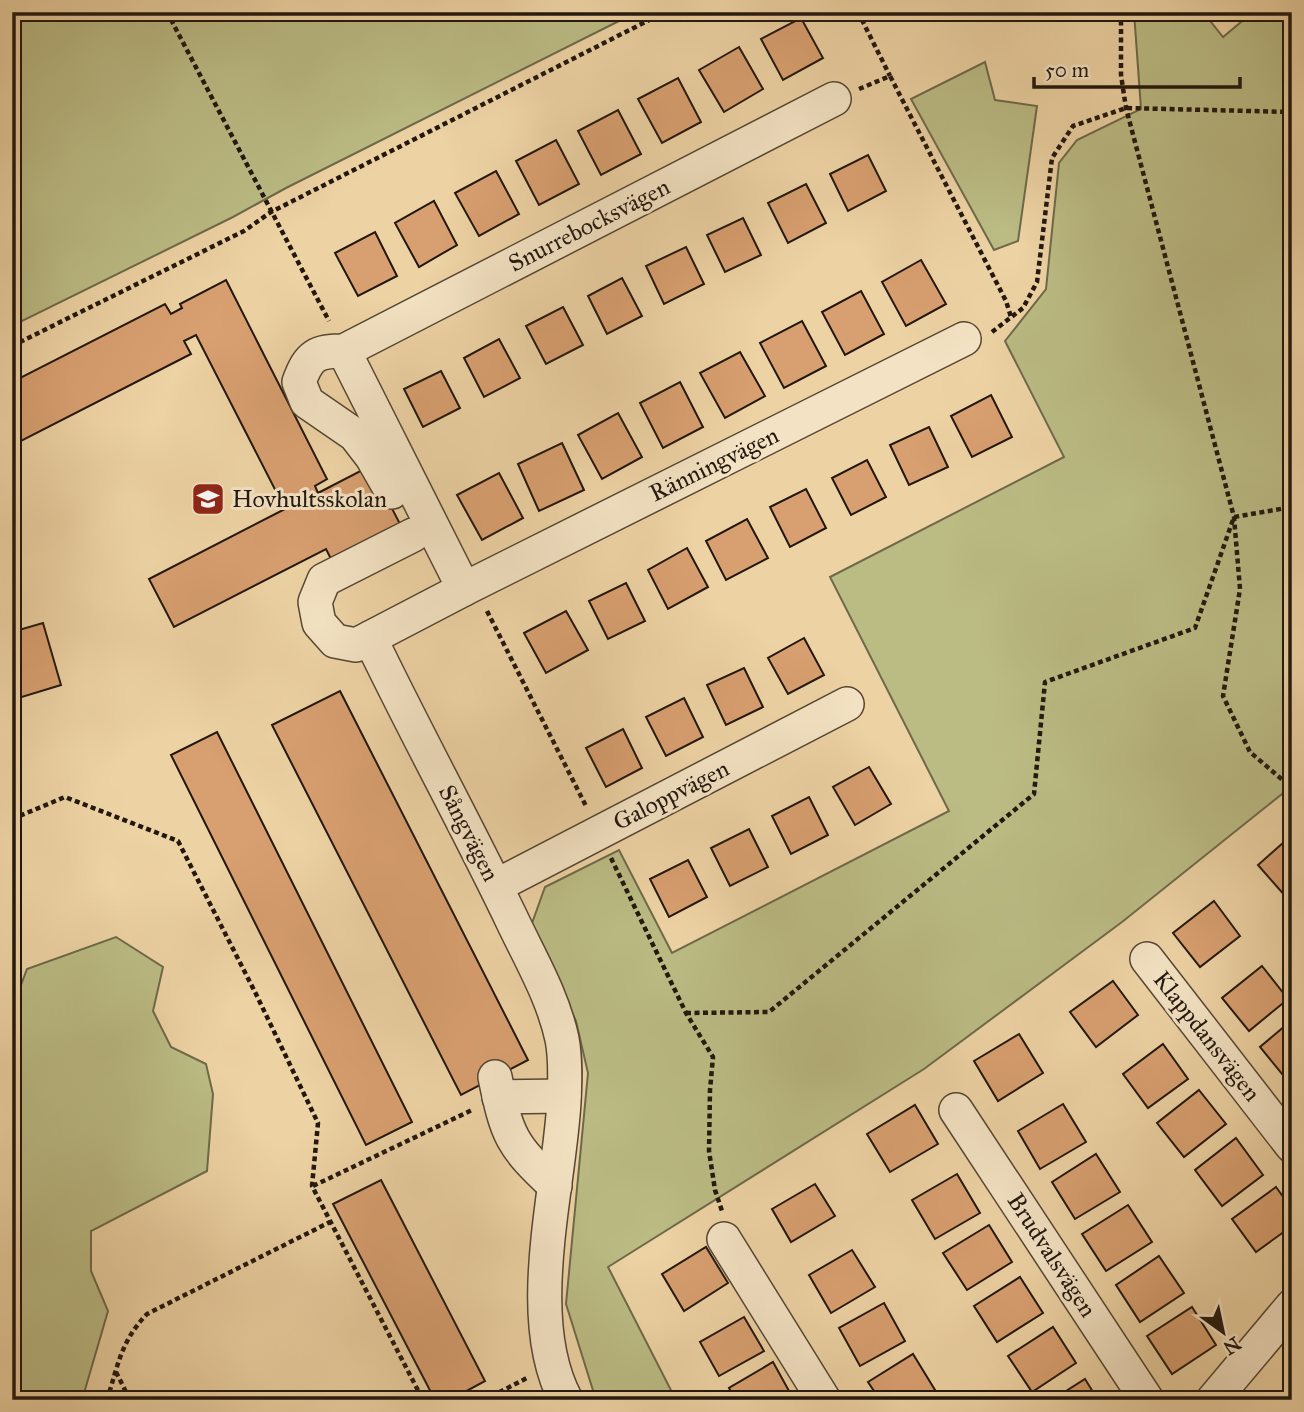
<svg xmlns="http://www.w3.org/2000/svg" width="1304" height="1412" viewBox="0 0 1304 1412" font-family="'IM FELL Great Primer',serif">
<rect width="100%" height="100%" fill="#edd2a3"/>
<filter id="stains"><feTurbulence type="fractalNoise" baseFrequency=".00286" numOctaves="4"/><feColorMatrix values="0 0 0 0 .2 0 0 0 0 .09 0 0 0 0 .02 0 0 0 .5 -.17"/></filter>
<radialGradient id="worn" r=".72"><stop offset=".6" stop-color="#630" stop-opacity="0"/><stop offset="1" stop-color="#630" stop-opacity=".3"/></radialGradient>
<g fill="#bbbb84" stroke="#6e694a" stroke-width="2">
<path d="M36 12H637L286 188 233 217 12 326V28Z"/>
<path d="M1134 12H1203L1223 37 1253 12H1292V786L1122 922 924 1069 608 1267 676 1400H596L566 1304 588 1073 576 1021 531 926 545 887 619 850 672 953 949 811 830 577 1064 457 1005 341 1046 289 1059 163 1077 140 1141 109Z"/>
<path d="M985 62 995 100 1037 106 1018 241 994 250 911 99Z"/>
<path d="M116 937 163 967 153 1011 171 1047 206 1064 213 1094 207 1171 91 1231V1271L108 1311 82 1400H12V1009L27 969Z"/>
</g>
<g fill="#d89f70" stroke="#22170f" stroke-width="2">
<path d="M801 18 823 58 783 80 761 39Z"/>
<path d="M739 47 763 89 724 112 699 70Z"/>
<path d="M678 78 701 122 662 143 638 99Z"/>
<path d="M618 110 641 154 601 175 578 131Z"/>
<path d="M556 140 579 184 539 205 516 161Z"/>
<path d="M868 155 886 191 848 211 830 174Z"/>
<path d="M496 171 519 214 479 236 455 193Z"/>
<path d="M806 184 826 223 788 243 768 203Z"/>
<path d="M434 201 457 245 419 267 395 223Z"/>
<path d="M743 218 761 255 725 272 707 235Z"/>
<path d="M375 232 397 276 358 296 335 253Z"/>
<path d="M686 247 704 284 664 304 646 266Z"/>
<path d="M921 260 946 304 906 326 882 282Z"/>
<path d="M622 278 642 316 607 334 588 296Z"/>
<path d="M226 280 327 479 315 486 318 493 370 466 400 524 331 559 326 549 174 627 149 579 285 509 196 335 184 341 191 354 19 442 12 428V382L165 304 171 314 182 308 180 304Z"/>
<path d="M861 291 884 334 845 355 822 312Z"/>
<path d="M563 307 583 345 546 364 526 326Z"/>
<path d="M802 321 826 366 784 388 760 343Z"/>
<path d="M499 339 520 378 484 397 464 358Z"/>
<path d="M740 352 765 396 725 418 700 373Z"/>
<path d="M441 371 460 408 423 427 404 389Z"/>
<path d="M680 382 703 427 663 448 640 403Z"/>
<path d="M991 395 1012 437 972 457 951 416Z"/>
<path d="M618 413 642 457 602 479 578 435Z"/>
<path d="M929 427 948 467 909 485 890 445Z"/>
<path d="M562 443 584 490 539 511 518 464Z"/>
<path d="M867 460 886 497 851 515 832 478Z"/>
<path d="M499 473 523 518 482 540 457 495Z"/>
<path d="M806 489 826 528 790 547 770 507Z"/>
<path d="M747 519 768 558 726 580 706 541Z"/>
<path d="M687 548 708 587 668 609 648 570Z"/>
<path d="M626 583 645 621 608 639 589 601Z"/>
<path d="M566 611 588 650 546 673 524 633Z"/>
<path d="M43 623 61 685 12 700V632Z"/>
<path d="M804 638 824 675 788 694 768 658Z"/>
<path d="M744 668 763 707 726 725 707 685Z"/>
<path d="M340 691 528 1060 461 1095 272 725Z"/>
<path d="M684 698 703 737 666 756 646 717Z"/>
<path d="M623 729 642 768 606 787 586 748Z"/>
<path d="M217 732 412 1122 366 1145 171 755Z"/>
<path d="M869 767 891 804 855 825 833 787Z"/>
<path d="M809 797 828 835 791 854 772 816Z"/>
<path d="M749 829 768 867 730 886 711 848Z"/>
<path d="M1292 835V894L1287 898 1258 865Z"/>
<path d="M688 860 707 897 669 917 650 879Z"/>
<path d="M1214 901 1240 936 1200 967 1173 933Z"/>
<path d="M1262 966 1288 999 1249 1031 1222 998Z"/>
<path d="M1113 981 1138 1015 1096 1047 1070 1012Z"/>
<path d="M1292 1020V1076L1287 1080 1260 1047Z"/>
<path d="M1019 1034 1043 1073 998 1101 974 1061Z"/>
<path d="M1163 1044 1188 1079 1148 1108 1123 1074Z"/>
<path d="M1199 1090 1226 1124 1184 1157 1157 1123Z"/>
<path d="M1063 1104 1086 1142 1040 1169 1018 1131Z"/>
<path d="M915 1105 938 1144 890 1172 867 1134Z"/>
<path d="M1236 1138 1263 1175 1222 1206 1195 1170Z"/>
<path d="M1096 1154 1120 1192 1075 1219 1052 1182Z"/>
<path d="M957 1174 980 1213 935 1239 912 1200Z"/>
<path d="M381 1180 485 1381 450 1400H435L333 1204Z"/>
<path d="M815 1184 835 1216 791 1242 772 1209Z"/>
<path d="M1276 1187 1292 1209V1226L1256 1252 1232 1219Z"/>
<path d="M1128 1205 1152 1242 1106 1271 1082 1234Z"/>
<path d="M989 1225 1012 1262 967 1290 943 1253Z"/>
<path d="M706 1247 728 1283 684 1311 662 1274Z"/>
<path d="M852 1250 875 1287 831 1313 809 1275Z"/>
<path d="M1159 1256 1184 1293 1140 1322 1116 1285Z"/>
<path d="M1020 1277 1043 1313 997 1342 974 1306Z"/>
<path d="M884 1303 905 1341 860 1366 839 1328Z"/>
<path d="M1192 1307 1216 1345 1172 1374 1147 1336Z"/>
<path d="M744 1317 764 1351 719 1376 700 1342Z"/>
<path d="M1053 1327 1076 1363 1032 1392 1008 1356Z"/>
<path d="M913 1354 935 1390 920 1400H880L868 1382Z"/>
<path d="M773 1362 794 1400H735L729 1388Z"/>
<path d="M1085 1379 1098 1400H1052Z"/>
</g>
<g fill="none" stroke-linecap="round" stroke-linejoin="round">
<defs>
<g id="minor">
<path d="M344 351 464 589 370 638C416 734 467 826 513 922 531 960 553 997 562 1039 566 1059 565 1082 564 1102 559 1191 522 1318 566 1400"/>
<path d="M392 492 372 457 355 435 307 402 299 382C309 355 316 351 344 351L834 99"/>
<path d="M464 589 964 339"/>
<path d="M370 638 356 645 335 641 319 623 315 602 324 580 413 535"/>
<path d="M496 886 847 704"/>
<path d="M1147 959 1292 1146"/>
<path d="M495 1077C507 1136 511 1145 555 1186"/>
<path d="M499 1097 564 1096"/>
<path d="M956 1110 1147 1400"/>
<path d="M724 1239 824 1400"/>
<path d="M1213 1400 1292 1306"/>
</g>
</defs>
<use href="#minor" stroke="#554634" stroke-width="36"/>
<g stroke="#22170f" stroke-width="4.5" stroke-dasharray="5 3.5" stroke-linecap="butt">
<path d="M167 12 329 321"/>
<path d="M858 12 890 76"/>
<path d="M1121 12V75L1126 108 1234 517 1240 589 1223 696 1250 752 1292 788"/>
<path d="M12 13 13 12"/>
<path d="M859 89 890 76 1006 301 1011 317"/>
<path d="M992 332 1023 308 1037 282 1052 158 1073 126 1126 108 1292 112"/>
<path d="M12 346 244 231 271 212 665 12"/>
<path d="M487 611 586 806"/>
<path d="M12 819 65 797 178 841 255 992 318 1123 312 1186 423 1400"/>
<path d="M611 858 686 1013 713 1057 710 1090 709 1151 715 1190 722 1211"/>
<path d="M686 1013 769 1012 1034 794 1045 682 1195 628 1234 517 1292 507"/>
<path d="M313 1186 472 1110"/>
<path d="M116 1372 130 1400"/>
<path d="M107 1400C118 1365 121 1341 147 1314L330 1222"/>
<path d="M484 1400 527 1378"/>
</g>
<use href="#minor" stroke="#f3e2c3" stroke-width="33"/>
</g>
<defs>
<symbol id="school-square" viewBox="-11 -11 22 22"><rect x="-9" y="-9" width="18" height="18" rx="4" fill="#8f2418" stroke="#f3e2c3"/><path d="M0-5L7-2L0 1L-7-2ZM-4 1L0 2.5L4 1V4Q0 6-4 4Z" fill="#fff"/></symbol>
</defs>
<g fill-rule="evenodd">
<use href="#school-square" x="189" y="480" width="38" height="38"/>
</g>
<g text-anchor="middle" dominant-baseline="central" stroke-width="6" stroke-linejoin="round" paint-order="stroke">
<g font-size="24" fill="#22170f" stroke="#f3e2c3">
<text transform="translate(589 225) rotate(-27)">Snurrebocksvägen</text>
<text transform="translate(714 464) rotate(-26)">Ränningvägen</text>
<text transform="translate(671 795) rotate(-27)">Galoppvägen</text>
<text transform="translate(469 833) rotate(63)">Sångvägen</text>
<text transform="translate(1207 1036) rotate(52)">Klappdansvägen</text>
<text transform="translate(1052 1255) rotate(57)">Brudvalsvägen</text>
</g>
<g font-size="24" fill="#22170f" stroke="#f3e2c3" text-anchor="start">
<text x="232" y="499">Hovhultsskolan</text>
</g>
</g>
<rect width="1304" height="1412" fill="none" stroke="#edd2a3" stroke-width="42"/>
<rect x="14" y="14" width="1276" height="1384" fill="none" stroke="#22170f" stroke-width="3.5"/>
<rect x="21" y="21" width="1262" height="1370" fill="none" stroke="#22170f" stroke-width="2"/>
<g transform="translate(1223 1332) rotate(147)" stroke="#f3e2c3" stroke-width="5" paint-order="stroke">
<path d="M0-5L12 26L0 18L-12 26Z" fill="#22170f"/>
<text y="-10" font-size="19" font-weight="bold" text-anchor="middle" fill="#22170f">N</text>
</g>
<path d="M1034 77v10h206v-10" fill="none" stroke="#22170f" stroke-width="3.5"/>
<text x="1045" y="77" font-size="21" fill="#22170f" stroke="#f3e2c3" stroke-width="5" paint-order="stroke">50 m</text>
<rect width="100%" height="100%" filter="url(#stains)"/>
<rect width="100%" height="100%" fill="url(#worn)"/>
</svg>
